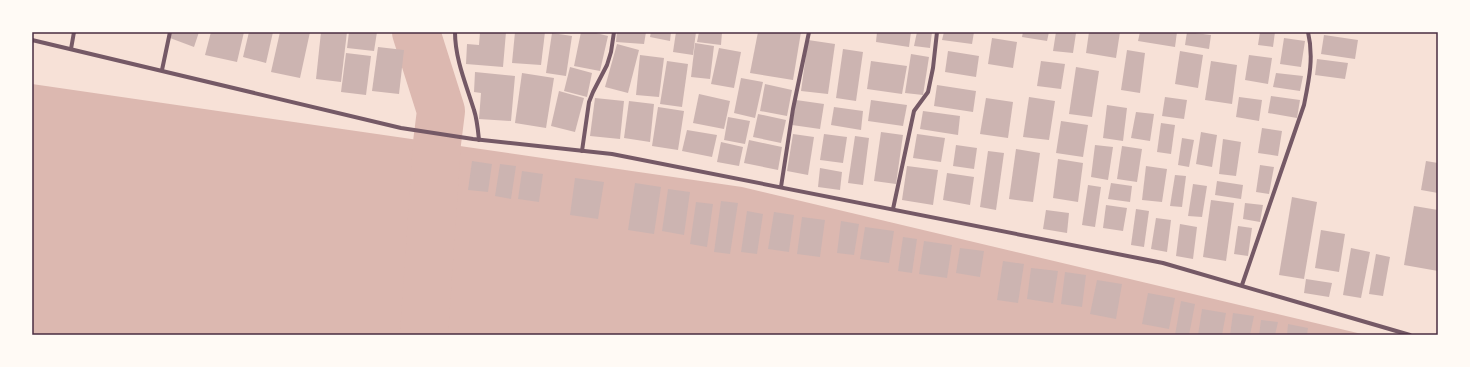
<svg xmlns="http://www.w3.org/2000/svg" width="1470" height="367" viewBox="0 0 1470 367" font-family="Inter,sans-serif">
<rect width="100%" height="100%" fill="#f7e1d7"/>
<path fill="#dcb8b0" d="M32 84 742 187 1366 335H32Z"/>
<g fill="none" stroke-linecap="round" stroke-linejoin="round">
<path stroke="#dcb8b0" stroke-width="48" d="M416 32 441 111 437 143 424 335"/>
</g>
<g fill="#ccb4b1">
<path d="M172 32H199L194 47 170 38Z"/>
<path d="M211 32H244L237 62 205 55Z"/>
<path d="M249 32H273L266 63 243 57Z"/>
<path d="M280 32H310L300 78 271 72Z"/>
<path d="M321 32H347L341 82 316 79Z"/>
<path d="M349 32H377L374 51 347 48Z"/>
<path d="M480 32H506L503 67 466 64 467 44 479 45Z"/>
<path d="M515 32H545L541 65 512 63Z"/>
<path d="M581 32H592L608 36 600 71 574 66Z"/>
<path d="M617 32H646L644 44 616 42Z"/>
<path d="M651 32H671L670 41 650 37Z"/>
<path d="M676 32H696L693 55 673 52Z"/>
<path d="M699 32H722L721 45 697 42Z"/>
<path d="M758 32H801L793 80 750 73Z"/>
<path d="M877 32H911L909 47 876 42Z"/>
<path d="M917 32H932L930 48 914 46Z"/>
<path d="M944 32H974L972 44 942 40Z"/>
<path d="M1023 32H1049L1047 41 1022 37Z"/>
<path d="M1056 32 1076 33 1073 53 1053 51Z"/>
<path d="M1089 32H1120L1116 58 1086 53Z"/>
<path d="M1140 32H1177L1175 47 1138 41Z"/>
<path d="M1187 32 1211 35 1209 49 1185 45Z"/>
<path d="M1260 32H1275L1273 47 1258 45Z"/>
<path d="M552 33 572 36 566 76 546 73Z"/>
<path d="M1324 35 1358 40 1355 59 1321 54Z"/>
<path d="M992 38 1017 42 1013 68 988 64Z"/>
<path d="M1284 38 1305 41 1301 67 1280 64Z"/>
<path d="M808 40 835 44 828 94 801 91Z"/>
<path d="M695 43 714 46 710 79 691 77Z"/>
<path d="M617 44 639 50 628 93 605 87Z"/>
<path d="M378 47 404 50 399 94 372 91Z"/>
<path d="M719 48 741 52 734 88 711 84Z"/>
<path d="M843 49 863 52 856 101 836 98Z"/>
<path d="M1127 50 1145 53 1140 93 1121 90Z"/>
<path d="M948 51 979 56 976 77 945 72Z"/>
<path d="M1180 51 1203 55 1198 88 1175 84Z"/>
<path d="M346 53 371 56 366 95 341 92Z"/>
<path d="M911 54 929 57 923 95 905 93Z"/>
<path d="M640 55 664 58 659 97 636 95Z"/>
<path d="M1249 55 1272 58 1268 84 1245 80Z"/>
<path d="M1317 59 1348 63 1345 79 1315 75Z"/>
<path d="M667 61 688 64 682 107 660 104Z"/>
<path d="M871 61 907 66 902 94 867 89Z"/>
<path d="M1041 61 1065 64 1061 89 1037 86Z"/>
<path d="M1211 61 1237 65 1232 104 1205 100Z"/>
<path d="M570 67 592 73 587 97 564 91Z"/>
<path d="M1076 67 1099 71 1092 117 1069 114Z"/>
<path d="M475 72 515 76 511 121 479 119 481 93 474 92Z"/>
<path d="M522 73 554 78 546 128 515 123Z"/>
<path d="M1276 73 1303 76 1300 91 1273 87Z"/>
<path d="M741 78 763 82 755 118 734 113Z"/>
<path d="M765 84 792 90 787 116 760 111Z"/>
<path d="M937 85 976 91 973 112 934 106Z"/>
<path d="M559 91 584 98 575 132 551 126Z"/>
<path d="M699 94 730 101 724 129 693 123Z"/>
<path d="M1271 96 1300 100 1297 118 1268 113Z"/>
<path d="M1029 97 1055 101 1049 140 1023 137Z"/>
<path d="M1165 97 1187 100 1184 119 1162 116Z"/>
<path d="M1239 97 1262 100 1259 121 1236 117Z"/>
<path d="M595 98 624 101 620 139 590 136Z"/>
<path d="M986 98 1013 102 1008 138 980 134Z"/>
<path d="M796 100 824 104 820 129 792 125Z"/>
<path d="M871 100 907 105 903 126 868 121Z"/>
<path d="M629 101 654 104 650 142 624 138Z"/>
<path d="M1107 105 1127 108 1123 141 1103 138Z"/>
<path d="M658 107 684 111 678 150 652 146Z"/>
<path d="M834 107 863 111 861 130 831 125Z"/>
<path d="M923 111 960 116 958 135 920 129Z"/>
<path d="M1136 112 1154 114 1150 141 1131 138Z"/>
<path d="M758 114 786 120 781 143 753 137Z"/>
<path d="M728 117 750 121 745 144 724 140Z"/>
<path d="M1061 121 1088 125 1083 157 1056 153Z"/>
<path d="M1161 123 1175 125 1171 154 1157 152Z"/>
<path d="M1262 128 1282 131 1278 156 1258 153Z"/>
<path d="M687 130 717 135 712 157 682 151Z"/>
<path d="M881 132 903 135 896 184 874 181Z"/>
<path d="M1201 132 1217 135 1212 167 1196 164Z"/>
<path d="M793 134 814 137 808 175 787 171Z"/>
<path d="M824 134 847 137 843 163 820 160Z"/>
<path d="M917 134 945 138 941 162 913 158Z"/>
<path d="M855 136 869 138 863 185 848 183Z"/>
<path d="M1182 138 1194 140 1189 167 1178 165Z"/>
<path d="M1223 139 1241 142 1236 176 1219 174Z"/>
<path d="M749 140 782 147 778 170 744 163Z"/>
<path d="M721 142 743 147 739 166 717 162Z"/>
<path d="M956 145 977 148 974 169 953 166Z"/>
<path d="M1095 145 1113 147 1108 180 1091 177Z"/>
<path d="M1122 146 1142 149 1137 182 1117 179Z"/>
<path d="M1016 149 1040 153 1033 202 1009 199Z"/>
<path d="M988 151 1004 153 996 210 980 207Z"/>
<path d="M1058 159 1083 163 1078 202 1053 198Z"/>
<path d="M472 161 492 164 488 192 468 190Z"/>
<path d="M1426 161 1438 163V193L1421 190Z"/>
<path d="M500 164 516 166 511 199 495 196Z"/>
<path d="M1260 165 1274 167 1269 194 1256 192Z"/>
<path d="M907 166 938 170 933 205 902 200Z"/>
<path d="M1146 166 1167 169 1162 202 1142 200Z"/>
<path d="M820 168 842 172 840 190 818 187Z"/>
<path d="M522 171 543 174 539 202 518 199Z"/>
<path d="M947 173 974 177 970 205 943 200Z"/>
<path d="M1175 175 1186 176 1182 207 1170 206Z"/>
<path d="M575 178 604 182 598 219 570 215Z"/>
<path d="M1217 181 1243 185 1241 199 1215 195Z"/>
<path d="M635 183 661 187 654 234 628 230Z"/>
<path d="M1111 183 1132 186 1130 202 1108 199Z"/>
<path d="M1193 184 1207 186 1202 217 1188 216Z"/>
<path d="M1088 185 1101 187 1095 227 1082 225Z"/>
<path d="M668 189 690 192 684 235 662 231Z"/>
<path d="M1292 197 1317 202 1304 279 1279 275Z"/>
<path d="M1211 200 1234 203 1226 261 1203 257Z"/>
<path d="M721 201 738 203 730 254 714 252Z"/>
<path d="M696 202 713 204 707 247 690 244Z"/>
<path d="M1245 203 1263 205 1260 222 1243 219Z"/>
<path d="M1106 205 1127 208 1123 231 1103 228Z"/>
<path d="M1414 206 1438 210V271L1404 265Z"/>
<path d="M1136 209 1149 211 1144 247 1131 245Z"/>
<path d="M1046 210 1069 213 1067 233 1043 229Z"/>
<path d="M747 211 763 214 757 254 741 252Z"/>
<path d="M774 212 794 215 789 252 768 249Z"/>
<path d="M802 217 825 220 820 257 797 254Z"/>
<path d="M1156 218 1171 220 1167 252 1151 249Z"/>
<path d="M841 221 859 224 854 255 837 253Z"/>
<path d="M1180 224 1197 227 1193 259 1176 256Z"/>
<path d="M1238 226 1252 228 1248 256 1234 254Z"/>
<path d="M865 227 894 231 889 263 860 259Z"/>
<path d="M1321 230 1345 234 1339 272 1315 268Z"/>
<path d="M903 237 917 239 912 273 898 271Z"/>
<path d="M924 241 952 245 947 278 919 274Z"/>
<path d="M960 248 984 251 980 277 956 273Z"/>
<path d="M1351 248 1370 252 1361 298 1343 295Z"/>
<path d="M1376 254 1390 257 1383 296 1369 294Z"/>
<path d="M1003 261 1024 264 1018 303 997 300Z"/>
<path d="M1031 268 1058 271 1053 303 1027 299Z"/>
<path d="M1065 272 1086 275 1082 307 1061 304Z"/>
<path d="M1306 279 1332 283 1329 297 1304 293Z"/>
<path d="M1097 280 1122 284 1116 319 1090 314Z"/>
<path d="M1148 293 1175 298 1169 329 1142 324Z"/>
<path d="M1181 301 1195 304 1189 335H1175Z"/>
<path d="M1202 309 1226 313 1222 335H1198Z"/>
<path d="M1233 313 1254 316 1250 335H1230Z"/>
<path d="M1261 320 1278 322 1275 335H1259Z"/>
<path d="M1288 324 1308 328 1307 335H1287Z"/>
</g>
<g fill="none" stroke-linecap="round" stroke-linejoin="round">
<g stroke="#755966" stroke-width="4">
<path d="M455 32C455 59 466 84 474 110 477 119 478 130 479 140"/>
<path d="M32 40 401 128 473 139 612 154 1163 263 1410 335"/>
<path d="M71 49 74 32"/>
<path d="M162 70 170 32"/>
<path d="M582 151 589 102 593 92 607 65 611 52 614 32"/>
<path d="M781 187 793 109 809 32"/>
<path d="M893 209 914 111 928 92 933 68 937 32"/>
<path d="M1242 285 1304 105C1309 80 1314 57 1308 32"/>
</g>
</g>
<rect width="1470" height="367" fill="none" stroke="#fffaf5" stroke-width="66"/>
<rect x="33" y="33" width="1404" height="301" fill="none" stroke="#4a2c40" stroke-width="1.5"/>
</svg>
